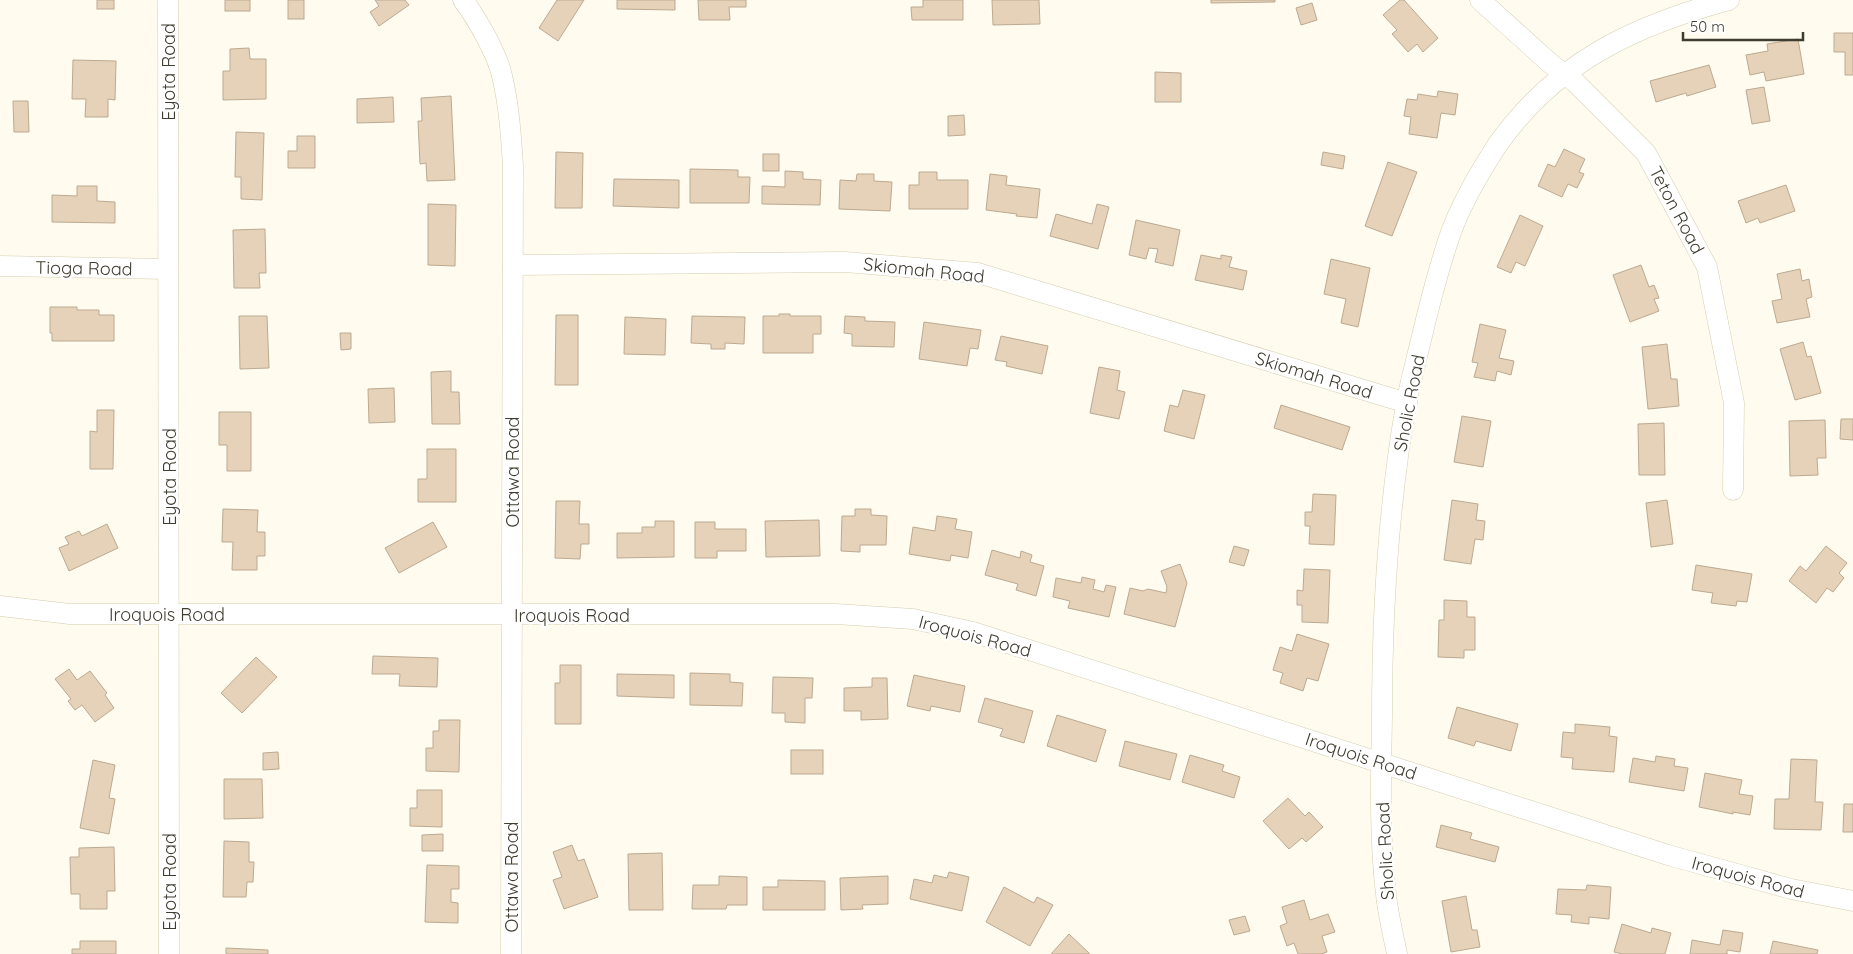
<svg xmlns="http://www.w3.org/2000/svg" width="1853" height="954" viewBox="0 0 1853 954" font-family="Quicksand,sans-serif">
<rect width="100%" height="100%" fill="#fffbef"/>
<g fill="#e5d2b9" stroke="#bca991">
<rect x="97" y="0" width="17" height="9"/>
<rect x="225" y="0" width="25" height="11"/>
<rect x="288" y="0" width="16" height="19"/>
<path d="M375 0H405L409 5 379 26 370 12 379 6Z"/>
<path d="M557 0H584L558 41 539 28Z"/>
<path d="M617 0H675V10L617 9Z"/>
<path d="M698 0H746V7H729L730 20H699Z"/>
<path d="M923 0H963V20H912L911 7H923Z"/>
<path d="M992 0H1039L1040 24 993 25Z"/>
<path d="M1211 0H1275V2L1211 3Z"/>
<path d="M1400 0H1404L1438 38 1423 52 1417 44 1408 52 1392 34 1397 30 1383 15Z"/>
<path d="M1312 3 1317 20 1301 25 1296 8Z"/>
<path d="M1834 33H1853V75H1845V52H1834Z"/>
<path d="M1798 39 1804 74 1766 81 1764 72 1750 75 1746 55 1768 51 1767 44Z"/>
<path d="M249 48 250 59H266V99L223 100V71H230V49Z"/>
<path d="M73 60 116 61 115 100 108 99V117H85L86 99H72Z"/>
<path d="M1709 65 1716 87 1687 96 1686 93 1656 102 1650 81Z"/>
<path d="M1155 72 1181 73V102H1155Z"/>
<path d="M1764 87 1770 121 1752 124 1746 90Z"/>
<path d="M1438 91 1458 94 1455 115 1441 113 1437 138 1409 134 1411 117 1404 116 1407 99 1417 100 1418 94 1437 97Z"/>
<path d="M451 96 455 180 427 181 426 163 420 164 418 121H422L421 98Z"/>
<path d="M393 97 394 122 357 123V99Z"/>
<path d="M13 101H28L29 132H14Z"/>
<path d="M964 115 965 135 948 136V116Z"/>
<path d="M236 132 264 133 262 200 241 199V177H235Z"/>
<path d="M297 136H315V168H288V151H297Z"/>
<path d="M1564 149 1585 159 1579 172 1584 174 1577 188 1568 184 1562 197 1538 186 1548 164 1555 167Z"/>
<path d="M556 152 583 153 582 208H555Z"/>
<path d="M1323 152 1345 156 1343 169 1321 165Z"/>
<rect x="763" y="154" width="16" height="17"/>
<path d="M1388 162 1417 172 1392 236 1365 226Z"/>
<path d="M690 169 738 170V177H750L749 203H690Z"/>
<path d="M785 171 803 172V179L821 180 820 205 762 204V186L785 187Z"/>
<path d="M919 172H937V180H968V209H909V185H919Z"/>
<path d="M857 174H874V181L892 182 890 211 839 209 840 180 856 181Z"/>
<path d="M990 174 1007 176 1006 185 1040 189 1037 218 1016 216 1017 214 986 210Z"/>
<path d="M614 179 679 180V208L613 206Z"/>
<path d="M1786 185 1795 211 1760 223 1758 218 1746 223 1738 201Z"/>
<path d="M77 186H97V201L115 202V223L52 222V195L77 196Z"/>
<path d="M428 204 456 205 455 266 428 265Z"/>
<path d="M1097 204 1109 207 1098 249 1050 236 1056 214 1092 224Z"/>
<path d="M1520 215 1543 226 1525 266 1516 262 1511 273 1497 267Z"/>
<path d="M1136 220 1180 230 1173 266 1155 262 1158 249 1149 248 1146 259 1129 255Z"/>
<path d="M265 229 266 273H259L260 288H234L233 230Z"/>
<path d="M1201 255 1221 259V255L1232 257 1229 267 1247 271 1243 290 1195 280Z"/>
<path d="M1331 259 1370 268 1358 327 1341 323 1346 299 1324 294Z"/>
<path d="M1641 265 1649 287 1654 285 1659 298 1654 299 1659 311 1630 322 1613 275Z"/>
<path d="M1800 269 1802 281 1809 279 1812 297 1806 299 1810 317 1777 323 1772 301 1782 299 1777 274Z"/>
<path d="M50 307H77V310H99V315H114V341H52V333H50Z"/>
<path d="M779 314H790V316H821V334H813V353H763V316H779Z"/>
<path d="M556 315H578V385H555Z"/>
<path d="M239 316H267L269 368 240 369Z"/>
<path d="M692 316 745 317 744 344 725 343V349H711V344L691 343Z"/>
<path d="M845 316 865 317V321L895 322 894 347 852 346V334L844 333Z"/>
<path d="M625 317 666 319 665 355 624 354Z"/>
<path d="M924 322 981 330 978 349 970 348 967 366 919 359Z"/>
<path d="M1480 324 1506 330 1499 358 1514 361 1511 375 1497 371 1495 381 1474 377 1478 363 1472 362Z"/>
<path d="M340 333H351V349L341 350Z"/>
<path d="M1001 336 1048 346 1042 374 1006 366 1007 362 995 360Z"/>
<path d="M1803 342 1807 357 1811 356 1821 393 1795 400 1780 349Z"/>
<path d="M1667 344 1671 379H1677L1679 406 1648 409 1642 347Z"/>
<path d="M1099 367 1120 371 1117 390 1125 392 1119 419 1090 413Z"/>
<path d="M451 371V392H459L460 424H432L431 372Z"/>
<path d="M394 388 395 422 369 423 368 389Z"/>
<path d="M1183 390 1205 395 1194 439 1164 431 1170 405 1178 407Z"/>
<path d="M1281 405 1350 427 1342 450 1274 428Z"/>
<path d="M97 410H114L113 469H90V431L97 432Z"/>
<path d="M219 412H251V471H227V445H219Z"/>
<path d="M1462 416 1491 421 1483 467 1454 462Z"/>
<path d="M1841 419H1853V440L1840 439Z"/>
<path d="M1825 420 1826 458H1817L1818 475 1790 476 1789 421Z"/>
<path d="M1664 423 1665 475H1639L1638 424Z"/>
<path d="M427 449H456V502H418V479H427Z"/>
<path d="M1313 494 1336 495 1334 545 1309 544 1310 526H1305V512H1312Z"/>
<path d="M1452 500 1478 504 1476 520 1485 521 1483 540 1475 539 1471 564 1444 560Z"/>
<path d="M1667 500 1673 544 1651 547 1646 503Z"/>
<path d="M556 501H580L579 524H589V544H581L580 559 555 558Z"/>
<path d="M223 509 258 510 257 532H265V556H257V570H232L233 542H222Z"/>
<path d="M855 509H871V515L887 516 886 545H860V552L841 551 842 516H855Z"/>
<path d="M937 516 957 519 955 529 972 532 968 558 951 555 950 561 909 554 913 527 935 531Z"/>
<path d="M819 520 820 556 766 557 765 521Z"/>
<path d="M655 521H674V557L617 558V533H642V527H655Z"/>
<path d="M433 522 447 547 399 573 385 548Z"/>
<path d="M695 522H715V529H746V551H717V558H695Z"/>
<path d="M107 524 118 548 69 571 59 548 69 544 65 537 79 531 82 536Z"/>
<path d="M1234 546 1249 550 1244 566 1229 562Z"/>
<path d="M1826 546 1847 563 1839 573 1844 578 1833 592 1827 588 1816 603 1789 581 1800 566 1806 571Z"/>
<path d="M992 550 1020 558 1021 551 1032 555 1030 562 1044 566 1036 596 1016 590 1018 584 985 575Z"/>
<path d="M1180 564 1187 583 1175 627 1124 614 1130 588 1143 591 1148 589 1166 593 1167 587 1161 571Z"/>
<path d="M1696 565 1752 574 1747 602 1737 601 1736 606 1711 603 1713 593 1692 590Z"/>
<path d="M1304 569 1330 570 1328 623 1302 622V605H1297V590L1303 591Z"/>
<path d="M1082 577 1095 580 1093 589 1104 592 1106 585 1116 587 1109 617 1068 608 1070 601 1053 597 1056 578 1081 583Z"/>
<path d="M1444 600 1467 601V617H1475V650H1464V658L1438 657 1439 620H1444Z"/>
<path d="M1297 634 1329 644 1318 681 1307 678 1303 691 1280 683 1283 673 1273 670 1280 647 1292 651Z"/>
<path d="M373 656 438 658 437 687 399 686 400 674H372Z"/>
<path d="M256 657 277 677 242 713 221 693Z"/>
<path d="M560 665H581V724H555V683H560Z"/>
<path d="M69 669 77 680 90 671 107 693 105 695 114 708 95 722 82 705 75 710 68 701 71 699 55 679Z"/>
<path d="M690 673 730 674V682L743 683 742 706 690 705Z"/>
<path d="M617 674 674 675V698L617 696Z"/>
<path d="M914 675 965 686 960 712 931 706 930 711 907 706Z"/>
<path d="M773 677 813 678 812 698H805V723L785 722V713H772Z"/>
<path d="M872 678H887L888 719 861 720V711H844V688L872 687Z"/>
<path d="M985 698 1033 711 1024 743 1000 736 1003 729 978 722Z"/>
<path d="M1457 707 1518 724 1511 751 1476 741 1474 746 1448 738Z"/>
<path d="M1057 715 1106 730 1096 762 1047 746Z"/>
<path d="M439 720H460L459 772 426 771V748H433V731H439Z"/>
<path d="M1575 724 1610 727 1609 736 1617 737 1614 772 1572 769 1573 758 1561 757 1563 732 1575 733Z"/>
<path d="M1125 741 1177 754 1170 780 1119 766Z"/>
<rect x="791" y="750" width="32" height="24"/>
<path d="M278 752 279 769 263 770V753Z"/>
<path d="M1190 755 1224 765 1222 771 1240 777 1234 798 1182 782Z"/>
<path d="M1656 756 1675 759 1674 766 1688 768 1684 791 1629 782 1633 758 1655 762Z"/>
<path d="M1791 759 1817 760 1815 802H1823L1821 830 1774 829 1775 799H1789Z"/>
<path d="M93 760 115 765 109 798 115 799 109 834 80 828Z"/>
<path d="M1705 773 1742 780 1739 794 1753 796 1750 815 1733 812V814L1699 807Z"/>
<path d="M224 779H262L263 818 224 819Z"/>
<path d="M417 790H442V827L410 826V808H417Z"/>
<path d="M1288 798 1305 816 1309 812 1323 827 1306 842 1302 838 1289 849 1263 821Z"/>
<path d="M1844 804H1853V832H1843Z"/>
<path d="M1441 825 1472 833 1470 839 1499 847 1495 862 1436 847Z"/>
<path d="M443 834V851H422V835Z"/>
<path d="M224 841 249 842V862H254L253 882H247L246 897H223Z"/>
<path d="M572 845 578 861 584 859 598 897 564 909 553 880 562 877 553 852Z"/>
<path d="M114 847 115 891H107V909H80V894H71L70 857H79V848Z"/>
<path d="M662 853 663 910H629L628 854Z"/>
<path d="M427 865 459 866V889H451V902L458 903V923L425 922Z"/>
<path d="M949 872 969 877 962 911 910 899 914 879 932 883 934 875 947 878Z"/>
<path d="M719 876 747 877V905H727L726 909H692L693 885H719Z"/>
<path d="M888 876V904L862 905 863 909 841 910 840 878Z"/>
<path d="M778 880 825 881V910H763V887H778Z"/>
<path d="M1587 885 1611 887 1609 919 1589 917V924L1571 922 1572 915 1556 914 1558 889 1586 890Z"/>
<path d="M1004 887 1034 903 1037 897 1053 905 1030 946 986 922Z"/>
<path d="M1466 896 1472 930H1477L1480 947 1451 952 1442 901Z"/>
<path d="M1304 900 1310 920 1328 914 1335 932 1322 936 1327 952 1321 954H1298L1294 943 1287 946 1280 926 1287 923 1282 907Z"/>
<path d="M1245 916 1250 931 1234 935 1229 920Z"/>
<path d="M1622 924 1651 933 1652 928 1671 933 1665 954H1622L1614 952Z"/>
<path d="M1723 930 1743 933 1740 952 1727 950V954H1690L1692 940 1720 945Z"/>
<path d="M1069 934 1090 954H1051Z"/>
<path d="M80 941H116V954H72V949H80Z"/>
<path d="M1773 941 1818 950 1817 954H1770Z"/>
<path d="M226 948 268 950V954H226Z"/>
</g>
<g fill="none" stroke-linecap="round" stroke-linejoin="round">
<defs>
<g id="minor">
<path d="M168 0 169 954"/>
<path d="M463 0C476 17 498 55 502 76 509 105 511 135 513 165L511 954"/>
<path d="M1480 0 1551 64 1576 83 1646 153 1707 267 1734 403 1733 490"/>
<path d="M513 265 845 262 978 273 1407 403"/>
<path d="M0 266 168 269"/>
<path d="M0 606 70 614H836L913 619 973 632 1668 855 1791 889 1853 901"/>
<path d="M1397 954C1393 934 1388 914 1386 894 1379 835 1381 775 1382 716 1382 611 1388 508 1406 405 1410 383 1416 361 1421 340 1429 306 1438 271 1449 238 1460 205 1479 173 1498 144 1556 62 1635 25 1729 0"/>
</g>
</defs>
<use href="#minor" stroke="#d5cdb0" stroke-width="21"/>
<use href="#minor" stroke="#fff" stroke-width="20"/>
</g>
<g text-anchor="middle" dominant-baseline="central" stroke-width="5" stroke-linejoin="round" paint-order="stroke">
<g font-size="18" fill="#3e3b2f" stroke="#fff">
<text transform="translate(168 72) rotate(-90)">Eyota Road</text>
<text transform="translate(1677 210) rotate(62)">Teton Road</text>
<text transform="translate(84 268) rotate(1)">Tioga Road</text>
<text transform="translate(924 270) rotate(6)">Skiomah Road</text>
<text transform="translate(1314 375) rotate(17)">Skiomah Road</text>
<text transform="translate(1409 403) rotate(-79)">Sholic Road</text>
<text transform="translate(512 472) rotate(-90)">Ottawa Road</text>
<text transform="translate(169 477) rotate(-90)">Eyota Road</text>
<text x="167" y="614">Iroquois Road</text>
<text x="572" y="615">Iroquois Road</text>
<text transform="translate(975 636) rotate(15)">Iroquois Road</text>
<text transform="translate(1361 756) rotate(18)">Iroquois Road</text>
<text transform="translate(1385 851) rotate(-93)">Sholic Road</text>
<text transform="translate(511 877) rotate(-90)">Ottawa Road</text>
<text transform="translate(1748 877) rotate(15)">Iroquois Road</text>
<text transform="translate(169 882) rotate(-90)">Eyota Road</text>
</g>
</g>
<path d="M1683 32v8h120v-8" fill="none" stroke="#3e3b2f" stroke-width="2.5"/>
<text x="1690" y="32" font-size="15" fill="#3e3b2f" stroke="#ffffff" stroke-width="4" paint-order="stroke">50 m</text>
</svg>
